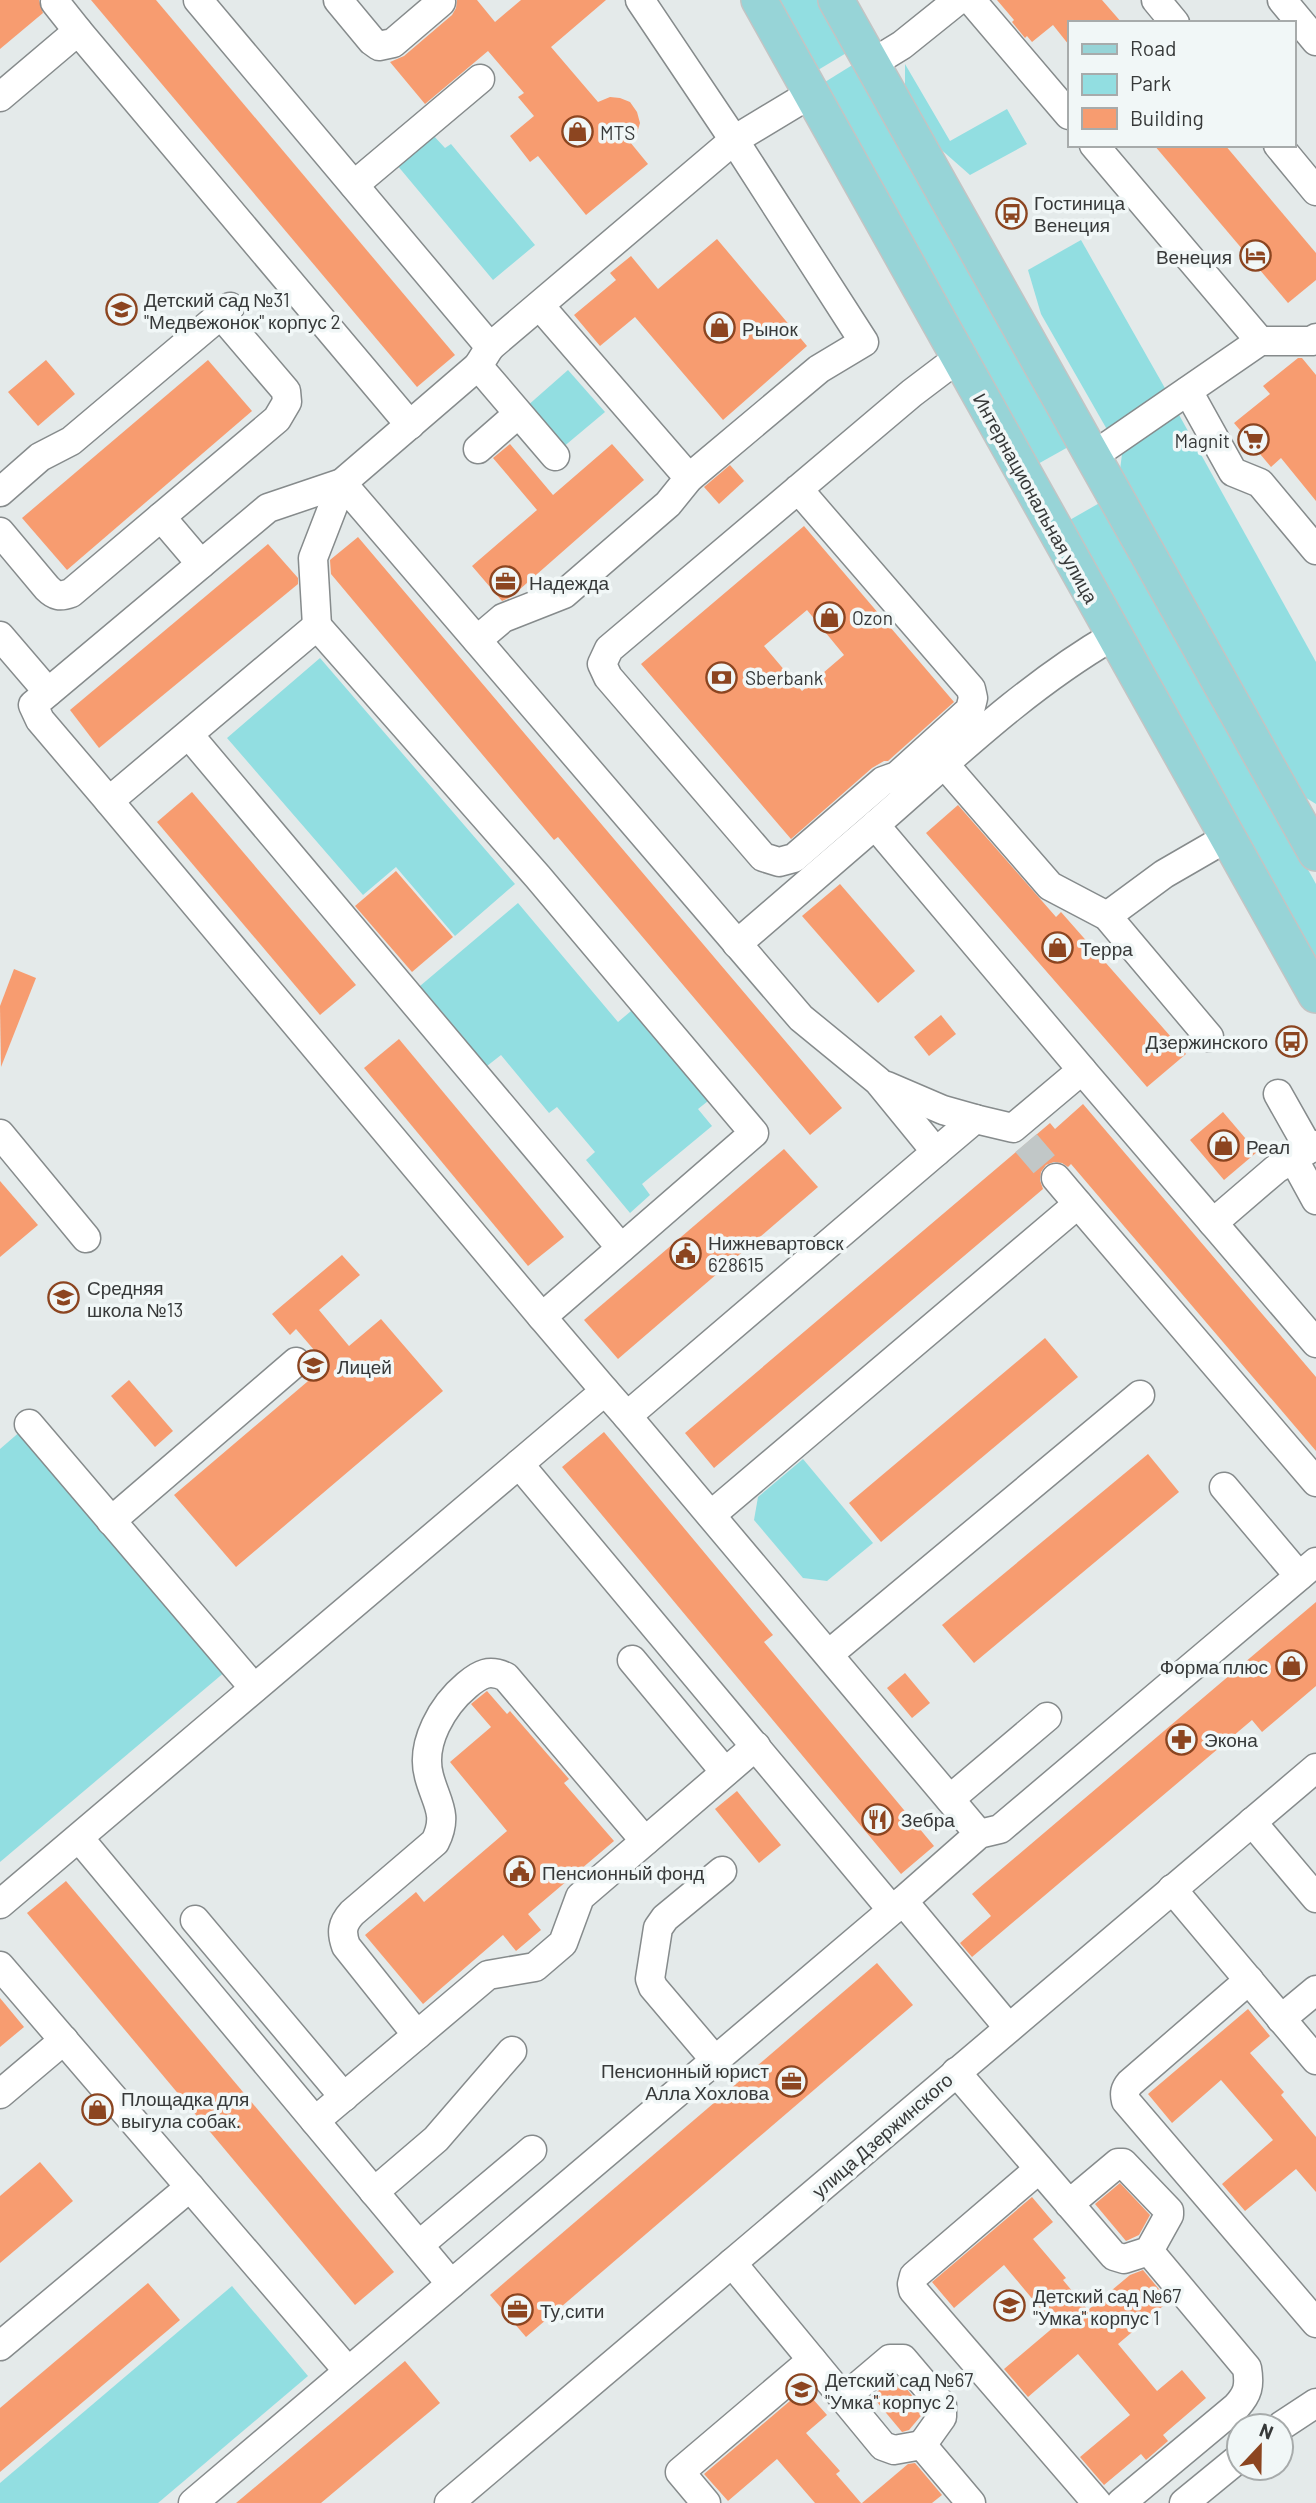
<svg xmlns="http://www.w3.org/2000/svg" width="1316" height="2503" viewBox="0 0 1316 2503" font-family="Barlow,sans-serif">
<rect width="100%" height="100%" fill="#e4eaea"/>
<g fill="#92dee1">
<path d="M778 0H819L848 52 818 70Z"/>
<path d="M854 64 1070 446 1036 465 825 82Z"/>
<path d="M905 64 950 141 1007 109 1027 144 970 175 937 146 905 85Z"/>
<path d="M433 135 445 148 451 144 535 245 493 280 397 165Z"/>
<path d="M1081 240 1170 397 1109 433 1041 314 1028 270Z"/>
<path d="M568 370 605 412 562 448 526 407Z"/>
<path d="M1178 413 1316 662V804L1303 796 1120 470 1122 454 1127 448Z"/>
<path d="M1103 501 1316 884V958L1068 521Z"/>
<path d="M320 658 515 884 455 936 396 867 363 895 227 738Z"/>
<path d="M518 903 618 1022 637 1006 713 1097 698 1109 712 1126 642 1184 650 1195 630 1213 586 1160 595 1152 557 1107 549 1113 501 1055 487 1066 420 986Z"/>
<path d="M22 1430 226 1671 0 1862V1449Z"/>
<path d="M803 1459 873 1543 827 1581 803 1578 754 1520 758 1497Z"/>
<path d="M232 2286 308 2376 158 2503H0V2483Z"/>
</g>
<g fill="#f79c70" fill-rule="evenodd">
<path d="M0 0H39L43 13 0 49Z"/>
<path d="M91 0H156L455 355 417 387Z"/>
<path d="M457 0H477L495 22 521 0H606L551 47 598 102 610 97 620 98 630 102 637 112 640 123 637 133 630 142 648 164 586 215 538 156 530 162 510 136 534 116 518 97 524 93 488 51 425 104 390 62 404 56 452 15 456 8Z"/>
<path d="M997 0H1102L1122 23H1069V45L1053 25 1032 42 1027 36 1025 38 1012 22 1014 20Z"/>
<path d="M1154 145H1225L1316 253V280L1288 303Z"/>
<path d="M717 239 807 346 723 420 635 317 600 346 574 315 616 280 610 273 631 256 658 289Z"/>
<path d="M1298 358H1302L1316 375V501L1281 458 1271 467 1234 423 1270 394 1263 386Z"/>
<path d="M46 360 75 394 38 426 8 392Z"/>
<path d="M208 360 252 411 67 570 22 518Z"/>
<path d="M510 444 553 495 612 444 644 480 511 597 502 601 472 566 537 510 493 458Z"/>
<path d="M730 465 744 481 719 504 704 487Z"/>
<path d="M804 526 954 702 888 761H884L872 768 791 839 641 664ZM807 610 844 655 802 691 764 646Z"/>
<path d="M358 537 842 1108 810 1135 558 837 554 840 331 574 330 560Z"/>
<path d="M268 544 298 578V584L99 748 70 710Z"/>
<path d="M192 792 356 985 320 1015 157 822Z"/>
<path d="M958 805 1056 917 1061 912 1186 1054 1147 1087 926 833Z"/>
<path d="M396 871 453 937 412 972 355 906Z"/>
<path d="M840 884 915 971 878 1003 802 916Z"/>
<path d="M14 969 36 978 1 1067 0 1006Z"/>
<path d="M941 1015 956 1034 929 1056 914 1037Z"/>
<path d="M399 1039 564 1237 528 1266 364 1068Z"/>
<path d="M1083 1104 1316 1377V1451L1071 1164 1068 1167 1062 1163 1054 1162 1046 1165 1041 1172 1040 1180 1043 1189 714 1468 685 1433 1050 1123 1055 1129Z"/>
<path d="M1223 1112 1257 1152 1224 1180 1190 1140Z"/>
<path d="M784 1149 818 1187 618 1359 584 1320Z"/>
<path d="M0 1181 38 1225 0 1257Z"/>
<path d="M342 1255 360 1275 319 1310 349 1346 381 1319 443 1391 236 1567 174 1495 327 1365 296 1329 290 1335 272 1314Z"/>
<path d="M1045 1338 1078 1377 881 1542 849 1503Z"/>
<path d="M129 1380 173 1431 155 1447 111 1396Z"/>
<path d="M604 1432 773 1635 764 1642 934 1846 901 1874 562 1467Z"/>
<path d="M1148 1454 1179 1492 974 1663 942 1625Z"/>
<path d="M1316 1602V1686L1262 1732 1252 1720 972 1957 960 1943 991 1916 972 1894Z"/>
<path d="M905 1673 930 1703 912 1718 887 1688Z"/>
<path d="M487 1691 507 1714 510 1711 569 1779 564 1783 614 1841 528 1914 541 1930 516 1951 503 1935 423 2004 365 1935 416 1892 424 1902 507 1831 450 1762 491 1727 471 1704Z"/>
<path d="M737 1791 781 1845 759 1863 715 1809Z"/>
<path d="M66 1881 394 2272 355 2305 27 1913Z"/>
<path d="M877 1963 913 2005 526 2337 490 2295Z"/>
<path d="M0 1998 24 2027 0 2047Z"/>
<path d="M1248 2009 1270 2036 1250 2053 1284 2092 1281 2095 1316 2137V2192L1296 2169 1245 2211 1222 2184 1273 2140 1221 2080 1172 2123 1148 2094Z"/>
<path d="M40 2162 73 2201 0 2263V2196Z"/>
<path d="M1120 2183 1150 2215 1139 2235 1126 2241 1095 2204Z"/>
<path d="M1032 2197 1053 2222 1033 2239 1066 2278 1063 2280 1088 2310 1130 2275 1143 2270 1169 2301 1118 2344 1157 2391 1182 2370 1206 2398 1163 2435 1168 2441 1146 2460 1141 2454 1104 2485 1080 2457 1130 2415 1078 2354 1028 2397 1004 2369 1055 2326 1004 2265 954 2308 932 2282Z"/>
<path d="M148 2283 180 2320 0 2472V2408Z"/>
<path d="M405 2361 440 2403 321 2503H236Z"/>
<path d="M896 2376 925 2411 909 2430 902 2432 872 2396Z"/>
<path d="M804 2389 827 2415 806 2433 840 2471 836 2474 861 2503H815L777 2459 728 2501 704 2474Z"/>
<path d="M915 2463 942 2495 932 2503H862L908 2464Z"/>
</g>
<g fill="none" stroke-linecap="round" stroke-linejoin="round">
<path stroke="#c1c7c7" stroke-width="28" stroke-dasharray="28 14" stroke-linecap="butt" d="M1026 1143 1056 1178"/>
<defs>
<g id="minor">
<path d="M198 0 490 347 734 140 812 93"/>
<path d="M338 0 372 41 379 46 393 43 441 2"/>
<path d="M971 0 1069 115"/>
<path d="M1156 0 1175 23"/>
<path d="M1282 0 1316 41"/>
<path d="M55 2 78 31"/>
<path d="M871 64 902 45 958 0"/>
<path d="M0 97 78 31 410 425"/>
<path d="M1094 145 1260 341"/>
<path d="M1278 145 1316 191"/>
<path d="M354 185 480 79"/>
<path d="M540 306 689 478"/>
<path d="M490 347 478 366 342 483 268 508 33 705 40 720 109 801 317 626 538 877 754 1133 542 1317 605 1391 519 1464"/>
<path d="M478 366 555 456"/>
<path d="M1188 391 1233 472 1260 483 1316 550"/>
<path d="M478 449 518 414"/>
<path d="M1093 456 1260 341H1312L1316 338"/>
<path d="M798 489 971 689 973 698 970 710 897 776 883 781 794 858 779 862 763 857 608 677 602 664 609 649 912 393 945 368 960 361"/>
<path d="M0 492 40 457 71 441 230 307"/>
<path d="M161 517 201 564"/>
<path d="M0 532 47 588C55 596 60 597 71 593L277 419 287 402 286 391 221 315"/>
<path d="M317 626 313 558 342 483 801 1018 878 1081 936 1152 627 1416 605 1391"/>
<path d="M0 636 48 692"/>
<path d="M477 640 503 618 564 594 668 504 689 478 819 369 864 342 734 140 640 0"/>
<path d="M189 735 621 1248"/>
<path d="M945 765 1050 886 1107 916 1209 1037"/>
<path d="M109 801 542 1317"/>
<path d="M1107 916 1164 874 1228 837"/>
<path d="M737 944 875 825"/>
<path d="M1082 1070 1316 1343"/>
<path d="M887 1086 943 1110 975 1119"/>
<path d="M1278 1094 1309 1149"/>
<path d="M0 1134 86 1238"/>
<path d="M936 1152 975 1119 1013 1128 1082 1070 875 825C952 758 1025 687 1113 636"/>
<path d="M1293 1158 1316 1200"/>
<path d="M1056 1178 1078 1204"/>
<path d="M1213 1223 1276 1169 1316 1145"/>
<path d="M627 1416 979 1834"/>
<path d="M29 1424 254 1688"/>
<path d="M1224 1487 1299 1576"/>
<path d="M711 1515 1078 1204 1316 1482"/>
<path d="M111 1521 296 1362"/>
<path d="M829 1654 1140 1395"/>
<path d="M632 1660 725 1772"/>
<path d="M950 1799 1047 1717"/>
<path d="M1252 1822 1316 1898"/>
<path d="M79 1838 451 2284"/>
<path d="M1172 1889 1316 2060"/>
<path d="M903 1901 979 1834 1000 1829 1316 1562"/>
<path d="M0 1904 519 1464 892 1910"/>
<path d="M195 1920 344 2097"/>
<path d="M0 1966 348 2371"/>
<path d="M1249 1980 1130 2083C1125 2089 1124 2093 1126 2101L1316 2323"/>
<path d="M1281 2019 1316 1990"/>
<path d="M417 2035 488 1975 535 1967 563 1943 580 1897 756 1746"/>
<path d="M715 2060 653 1987 650 1979 658 1928 665 1918 722 1871"/>
<path d="M956 2072 1114 2256 1124 2259 1149 2251 1169 2215V2211L1123 2163H1118L1069 2204"/>
<path d="M0 2094 64 2040"/>
<path d="M315 2121 417 2035 346 1946C341 1932 342 1924 352 1913L435 1842C449 1814 436 1803 429 1776 420 1743 443 1705 467 1685 480 1674 489 1669 506 1677L645 1841"/>
<path d="M1039 2169 914 2276 912 2284 913 2290 1097 2503"/>
<path d="M374 2192 436 2139 512 2051"/>
<path d="M419 2245 532 2150"/>
<path d="M732 2263 883 2446 894 2450 922 2445 971 2503"/>
<path d="M0 2346 190 2187"/>
<path d="M844 2398 890 2359H903L942 2405V2417L922 2445"/>
<path d="M1281 2426 1316 2403"/>
<path d="M193 2503 903 1901 1008 2027"/>
<path d="M449 2503 1316 1768"/>
<path d="M706 2503 680 2472 812 2360"/>
<path d="M1121 2503 1236 2407C1248 2394 1250 2386 1247 2368L1149 2251"/>
<path d="M1184 2503 1239 2458"/>
</g>
<g id="major">
<path d="M759 0 1316 995"/>
<path d="M836 0 1316 853"/>
</g>
</defs>
<use href="#minor" stroke="#868b8c" stroke-width="31"/>
<use href="#major" stroke="#c3c4c4" stroke-width="38"/>
<use href="#minor" stroke="#fff" stroke-width="28"/>
<use href="#major" stroke="#97d4d7" stroke-width="35"/>
</g>
<defs>
<symbol id="shop-ring" viewBox="-11 -11 22 22"><circle r="9.5" fill="#f1f7f7" stroke="#8c4520" stroke-width="1.5"/><path d="M-5-2.5h2.3a2.7 3.5 0 0 1 5.4 0H5L5.5 6h-11ZM-1.5-2.5h3a1.5 2.3 0 0 0-3 0Z" fill="#8c4520"/></symbol>
<symbol id="bus-ring" viewBox="-11 -11 22 22"><circle r="9.5" fill="#f1f7f7" stroke="#8c4520" stroke-width="1.5"/><path d="M-5-6H5V4H4V6H2V4H-2V6H-4V4H-5ZM-3.5-4V0h7V-4ZM-3.5 1.2v1.5H-2V1.2ZM2 1.2v1.5H3.5V1.2Z" fill="#8c4520"/></symbol>
<symbol id="hotel-ring" viewBox="-11 -11 22 22"><circle r="9.5" fill="#f1f7f7" stroke="#8c4520" stroke-width="1.5"/><path d="M-6-4.5h1.5V1H6V5H4.5V3h-9V5H-6ZM-4 0a1.8 1.8 0 1 1 3.6 0ZM.5 0V-2.5h3Q6-2.5 6 0Z" fill="#8c4520"/></symbol>
<symbol id="school-ring" viewBox="-11 -11 22 22"><circle r="9.5" fill="#f1f7f7" stroke="#8c4520" stroke-width="1.5"/><path d="M0-5L7-2L0 1L-7-2ZM-4 1L0 2.5L4 1V4Q0 6-4 4Z" fill="#8c4520"/></symbol>
<symbol id="supermarket-ring" viewBox="-11 -11 22 22"><circle r="9.5" fill="#f1f7f7" stroke="#8c4520" stroke-width="1.5"/><path d="M-6-5.5h2.5l.6 2H6L4.5 2H-2.5L-4.4-4H-6ZM-1.5 3.2a1.3 1.3 0 1 0 .1 0ZM3 3.2a1.3 1.3 0 1 0 .1 0Z" fill="#8c4520"/></symbol>
<symbol id="office-ring" viewBox="-11 -11 22 22"><circle r="9.5" fill="#f1f7f7" stroke="#8c4520" stroke-width="1.5"/><path d="M-6-3h4V-5.5h4V-3h4V5H-6ZM-1-4.5V-3h2v-1.5ZM-6 0V1H6V0Z" fill="#8c4520"/></symbol>
<symbol id="bank-ring" viewBox="-11 -11 22 22"><circle r="9.5" fill="#f1f7f7" stroke="#8c4520" stroke-width="1.5"/><path d="M-6-4H6V4H-6ZM0-2.3a2.3 2.3 0 1 0 0 4.6a2.3 2.3 0 1 0 0-4.6Z" fill="#8c4520"/></symbol>
<symbol id="civic-ring" viewBox="-11 -11 22 22"><circle r="9.5" fill="#f1f7f7" stroke="#8c4520" stroke-width="1.5"/><path d="M-.6-6.5H3V-4.5H.6V-3L4-1V1h2V6H-6V1h2V-1L-.6-3ZM-1.2 2.5V6h2.4V2.5Z" fill="#8c4520"/></symbol>
<symbol id="pharmacy-ring" viewBox="-11 -11 22 22"><circle r="9.5" fill="#f1f7f7" stroke="#8c4520" stroke-width="1.5"/><path d="M-2-6h4v4h4v4h-4v4h-4v-4h-4v-4h4Z" fill="#8c4520"/></symbol>
<symbol id="restaurant-ring" viewBox="-11 -11 22 22"><circle r="9.5" fill="#f1f7f7" stroke="#8c4520" stroke-width="1.5"/><path d="M-5-6h1v4h1v-4h1v4h1v-4h1v5L-1.5 .5V6h-2V.5L-5-1ZM5-6V6H3V1.5H1.5Q1.5-4 5-6Z" fill="#8c4520"/></symbol>
</defs>
<g fill-rule="evenodd">
<use href="#shop-ring" x="560" y="114" width="35" height="35"/>
<use href="#bus-ring" x="994" y="196" width="35" height="35"/>
<use href="#hotel-ring" x="1238" y="238" width="35" height="35"/>
<use href="#school-ring" x="104" y="292" width="35" height="35"/>
<use href="#shop-ring" x="702" y="310" width="35" height="35"/>
<use href="#supermarket-ring" x="1236" y="422" width="35" height="35"/>
<use href="#office-ring" x="488" y="564" width="35" height="35"/>
<use href="#shop-ring" x="812" y="600" width="35" height="35"/>
<use href="#bank-ring" x="704" y="660" width="35" height="35"/>
<use href="#shop-ring" x="1040" y="930" width="35" height="35"/>
<use href="#bus-ring" x="1274" y="1024" width="35" height="35"/>
<use href="#shop-ring" x="1206" y="1128" width="35" height="35"/>
<use href="#civic-ring" x="668" y="1236" width="35" height="35"/>
<use href="#school-ring" x="46" y="1280" width="35" height="35"/>
<use href="#school-ring" x="296" y="1348" width="35" height="35"/>
<use href="#shop-ring" x="1274" y="1648" width="35" height="35"/>
<use href="#pharmacy-ring" x="1164" y="1722" width="35" height="35"/>
<use href="#restaurant-ring" x="860" y="1802" width="35" height="35"/>
<use href="#civic-ring" x="502" y="1854" width="35" height="35"/>
<use href="#office-ring" x="774" y="2064" width="35" height="35"/>
<use href="#shop-ring" x="80" y="2092" width="35" height="35"/>
<use href="#school-ring" x="992" y="2288" width="35" height="35"/>
<use href="#office-ring" x="500" y="2292" width="35" height="35"/>
<use href="#school-ring" x="784" y="2372" width="35" height="35"/>
</g>
<g text-anchor="middle" dominant-baseline="central" stroke-width="7" stroke-linejoin="round" paint-order="stroke">
<g font-size="19" fill="#373939" stroke="#f1f7f7" text-anchor="start">
<text x="600" y="132">MTS</text>
<text x="1034" y="202">Гостиница<tspan x="1034" dy="22">Венеция</tspan></text>
<text x="1232" y="256" text-anchor="end">Венеция</text>
<text x="144" y="299">Детский сад №31<tspan x="144" dy="22">"Медвежонок" корпус 2</tspan></text>
<text x="742" y="328">Рынок</text>
<text x="1230" y="440" text-anchor="end">Magnit</text>
<text x="529" y="582">Надежда</text>
<text x="852" y="617">Ozon</text>
<text x="745" y="677">Sberbank</text>
<text x="1080" y="948">Терра</text>
<text x="1268" y="1041" text-anchor="end">Дзержинского</text>
<text x="1246" y="1146">Реал</text>
<text x="708" y="1242">Нижневартовск<tspan x="708" dy="22">628615</tspan></text>
<text x="87" y="1287">Средняя<tspan x="87" dy="22">школа №13</tspan></text>
<text x="337" y="1366">Лицей</text>
<text x="1268" y="1666" text-anchor="end">Форма плюс</text>
<text x="1204" y="1739">Экона</text>
<text x="901" y="1819">Зебра</text>
<text x="542" y="1872">Пенсионный фонд</text>
<text x="769" y="2070" text-anchor="end">Пенсионный юрист<tspan x="769" dy="22">Алла Хохлова</tspan></text>
<text x="121" y="2098">Площадка для<tspan x="121" dy="22">выгула собак.</tspan></text>
<text x="1033" y="2295">Детский сад №67<tspan x="1033" dy="22">"Умка" корпус 1</tspan></text>
<text x="540" y="2310">Ту,сити</text>
<text x="825" y="2379">Детский сад №67<tspan x="825" dy="22">"Умка" корпус 2</tspan></text>
</g>
<g font-size="19" fill="#373939" stroke="#f1f7f7">
<text transform="translate(1036 498) rotate(61)">Интернациональная улица</text>
<text transform="translate(882 2135) rotate(-41)">улица Дзержинского</text>
</g>
</g>
<rect x="1068" y="21" width="228" height="126" fill="#f1f7f7" stroke="#a7abab" stroke-width="2"/>
<rect x="1082" y="44" width="35" height="10" fill="#97d4d7" stroke="#a7abab" stroke-width="2"/>
<text x="1130" y="56" font-size="21" fill="#373939">Road</text>
<rect x="1082" y="74" width="35" height="21" fill="#92dee1" stroke="#a7abab" stroke-width="2"/>
<text x="1130" y="91" font-size="21" fill="#373939">Park</text>
<rect x="1082" y="108" width="35" height="21" fill="#f79c70" stroke="#a7abab" stroke-width="2"/>
<text x="1130" y="126" font-size="21" fill="#373939">Building</text>
<g transform="translate(1260 2447) rotate(22)"><circle r="33" fill="#f1f7f7" stroke="#a7abab" stroke-width="2"/>
<path d="M0-5L12 26L0 18L-12 26Z" fill="#8c4520"/>
<text y="-10" font-size="19" font-weight="bold" text-anchor="middle" fill="#373939">N</text>
</g>
</svg>
